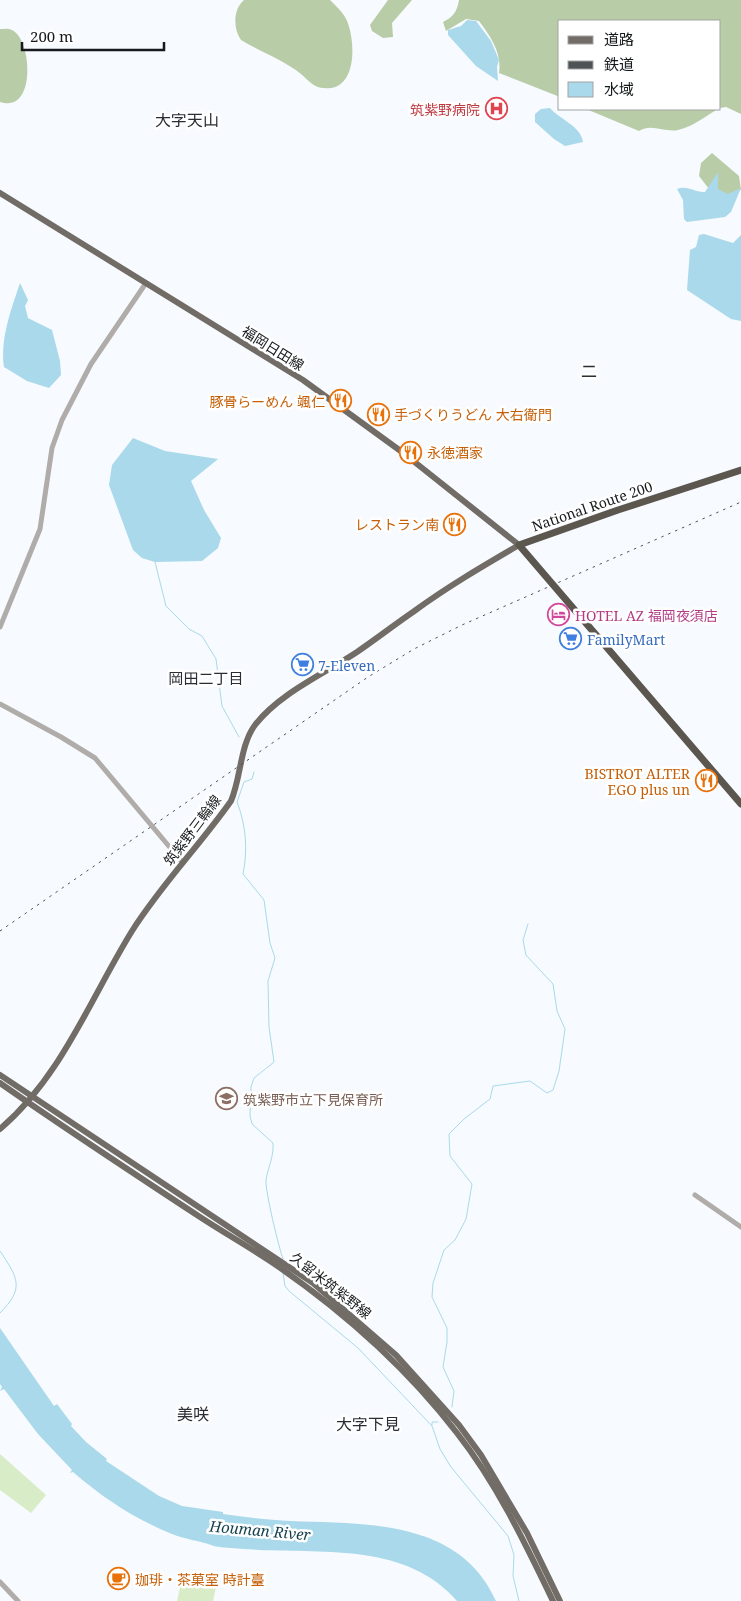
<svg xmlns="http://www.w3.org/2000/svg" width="741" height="1601" viewBox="0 0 741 1601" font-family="'Noto Serif','Noto Sans JP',serif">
<rect width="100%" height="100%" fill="#f7fafe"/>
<g fill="#d8edc7">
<path d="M0 1454 46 1495 31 1513 0 1490Z"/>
<path d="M182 1579 217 1583 213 1601H177Z"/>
</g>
<g fill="#b8cda7">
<path d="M244 0H330C336 6 344 13 347 21 356 42 357 92 324 88 314 88 308 80 301 74 284 60 261 52 241 40 233 29 233 9 244 0Z"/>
<path d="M388 0H412L392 23 393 37 383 38 372 31 370 25Z"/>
<path d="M459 0H741V114L726 107 720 108V21H560V97L499 73C502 53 491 37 479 21L466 19 446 31 443 22C453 17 457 12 459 0Z"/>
<path d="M0 29C4 29 8 28 12 30 32 39 37 114 0 102Z"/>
<path d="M586 109H718C706 116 692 127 678 130 665 133 652 123 639 131Z"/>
<path d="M712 153 739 176 741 190 716 198 699 176 701 163Z"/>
</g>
<g fill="#a9d9ea">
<path d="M467 20 476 21 491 41 499 60 497 67 498 81 476 66 448 35V30L461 26Z"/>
<path d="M550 108C559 119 581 126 583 142L565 146 554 139 535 122V114L541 109Z"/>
<path d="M718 172V189L728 194 741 188 731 212 725 217 687 222 684 219 683 200 677 189C688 185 695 193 705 192Z"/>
<path d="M704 234 733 243 741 235V321L731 319 687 290 690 250 696 247 699 235Z"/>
<path d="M20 283 28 300 25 306 28 318 52 330 60 361 61 375 49 388 27 381 4 367C0 339 11 310 20 283Z"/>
<path d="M133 438 165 451 218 459 191 481 204 510 221 538 218 548 202 561 155 562 142 558 133 550 109 485 112 465Z"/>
<path d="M0 1328 54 1406 57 1404 72 1424 71 1426 86 1442 107 1459 106 1461 159 1496 182 1506 223 1512V1514C246 1517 268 1520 291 1521 368 1524 460 1520 496 1601H457C408 1544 327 1553 259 1550 249 1549 217 1548 211 1545 200 1541 184 1539 172 1534 135 1519 103 1498 73 1472L70 1473 72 1470 38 1434 4 1389 0 1391 2 1387 0 1384Z"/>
</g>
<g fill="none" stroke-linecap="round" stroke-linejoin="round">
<g stroke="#a9d9ea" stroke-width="1">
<path d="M155 562 166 606 189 629 202 636 216 659 222 706 239 737"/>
<path d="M254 772 252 779 244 782 237 802C246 825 248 850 243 874L264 900 270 943 275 958 268 981 269 1027 274 1062 254 1078 251 1087 250 1116 252 1124 273 1143C274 1157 268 1167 266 1180 265 1191 279 1248 283 1259"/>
<path d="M0 1251C18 1278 25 1288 0 1313"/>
<path d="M283 1273 285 1286 289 1291 358 1348 432 1426 440 1449 451 1467 508 1536 514 1555 513 1576 519 1601"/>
<path d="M452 1407 454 1391 443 1367 447 1342V1328L432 1297 433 1283 444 1250 455 1240 466 1219 472 1184 450 1156 449 1134 464 1119 490 1099 493 1086 530 1081 547 1093 553 1090 559 1071 565 1029 557 1011 553 984 526 955 523 940 528 924"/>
<path d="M432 1425V1422H438"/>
</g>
<g stroke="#afaca9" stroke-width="5">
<path d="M0 627 40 529 52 448 62 420 91 364 146 283"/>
<path d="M0 704 61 737 95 758 183 863"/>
<path d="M695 1195 741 1227"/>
<path d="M0 1582 18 1601"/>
</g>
<g stroke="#716c66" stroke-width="6">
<path d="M0 193 303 380 402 452 519 545C483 566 447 587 413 612 394 625 376 639 357 652 324 674 280 693 255 725 240 745 241 778 231 801 200 845 161 885 132 931 90 999 62 1076 0 1129"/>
<path d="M0 1075 313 1283 396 1355 459 1425 481 1455 527 1533 560 1601"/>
<path d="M0 1083C66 1129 133 1173 200 1217 226 1234 253 1249 279 1267 345 1313 407 1368 457 1433 497 1484 525 1543 553 1601"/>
</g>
<path stroke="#5b564e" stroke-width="7" d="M741 470 618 510 519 545 741 804"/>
<path stroke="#505355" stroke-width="1" stroke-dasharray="2.5 5" stroke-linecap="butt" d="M0 931 368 677 414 649 462 625 741 502"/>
</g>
<defs>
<symbol id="hospital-ring" viewBox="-11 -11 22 22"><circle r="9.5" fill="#fff" stroke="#e0444e" stroke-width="1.5"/><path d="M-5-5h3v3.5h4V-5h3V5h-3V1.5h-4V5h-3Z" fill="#e0444e"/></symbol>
<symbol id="restaurant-ring" viewBox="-11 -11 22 22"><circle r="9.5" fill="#fff" stroke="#e8710a" stroke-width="1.5"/><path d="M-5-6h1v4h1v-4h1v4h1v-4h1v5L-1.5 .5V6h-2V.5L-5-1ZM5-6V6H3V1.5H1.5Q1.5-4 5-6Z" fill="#e8710a"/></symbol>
<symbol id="hotel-ring" viewBox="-11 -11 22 22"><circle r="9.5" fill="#fff" stroke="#d1479c" stroke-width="1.5"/><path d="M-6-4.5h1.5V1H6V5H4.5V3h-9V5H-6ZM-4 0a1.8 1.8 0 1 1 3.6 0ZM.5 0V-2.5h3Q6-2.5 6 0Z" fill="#d1479c"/></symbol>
<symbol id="supermarket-ring" viewBox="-11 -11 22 22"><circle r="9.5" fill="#fff" stroke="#3f7fe0" stroke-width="1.5"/><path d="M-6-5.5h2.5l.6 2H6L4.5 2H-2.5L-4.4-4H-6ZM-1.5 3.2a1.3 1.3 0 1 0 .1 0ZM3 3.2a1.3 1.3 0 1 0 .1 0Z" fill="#3f7fe0"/></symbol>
<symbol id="school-ring" viewBox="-11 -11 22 22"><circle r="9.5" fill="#fff" stroke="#8d6e63" stroke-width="1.5"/><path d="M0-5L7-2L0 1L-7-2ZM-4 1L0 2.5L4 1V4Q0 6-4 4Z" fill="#8d6e63"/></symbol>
<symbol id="cafe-ring" viewBox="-11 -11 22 22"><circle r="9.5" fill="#fff" stroke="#e8710a" stroke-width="1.5"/><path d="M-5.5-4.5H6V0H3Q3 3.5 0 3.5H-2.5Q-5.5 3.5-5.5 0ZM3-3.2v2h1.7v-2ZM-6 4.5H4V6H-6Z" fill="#e8710a"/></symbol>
</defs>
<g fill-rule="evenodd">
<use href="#hospital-ring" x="484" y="96" width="25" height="25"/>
<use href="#restaurant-ring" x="328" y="388" width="25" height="25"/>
<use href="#restaurant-ring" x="366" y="402" width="25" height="25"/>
<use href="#restaurant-ring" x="398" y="440" width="25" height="25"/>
<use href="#restaurant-ring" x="442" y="512" width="25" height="25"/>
<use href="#hotel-ring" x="546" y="602" width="25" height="25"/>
<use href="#supermarket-ring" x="558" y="626" width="25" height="25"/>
<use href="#supermarket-ring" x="290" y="652" width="25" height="25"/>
<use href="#restaurant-ring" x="694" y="768" width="25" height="25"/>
<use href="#school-ring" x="214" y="1086" width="25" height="25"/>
<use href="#cafe-ring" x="106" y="1566" width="25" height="25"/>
</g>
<g text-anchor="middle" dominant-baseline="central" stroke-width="5" stroke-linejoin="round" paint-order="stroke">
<g font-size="14" fill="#be3a42" stroke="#fff" text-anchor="end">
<text x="480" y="109">筑紫野病院</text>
</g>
<g font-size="14" fill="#171a1c" stroke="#fff">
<text transform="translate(273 348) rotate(32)">福岡日田線</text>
<text transform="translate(592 506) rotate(-19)">National Route 200</text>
<text transform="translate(192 830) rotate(-53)">筑紫野三輪線</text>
<text transform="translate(331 1285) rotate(38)">久留米筑紫野線</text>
</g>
<g font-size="14" fill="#c56008" stroke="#fff" text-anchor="end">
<text x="325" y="401">豚骨らーめん 颯仁</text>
<text x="394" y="414" text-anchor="start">手づくりうどん 大右衛門</text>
<text x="427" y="452" text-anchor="start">永徳酒家</text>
<text x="439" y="524">レストラン南</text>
<text x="690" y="773">BISTROT ALTER<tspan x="690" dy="16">EGO plus un</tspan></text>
<text x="135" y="1579" text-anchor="start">珈琲・茶菓室 時計臺</text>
</g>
<g font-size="14" fill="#b23c85" stroke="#fff" text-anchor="start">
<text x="575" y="615">HOTEL AZ 福岡夜須店</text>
</g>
<g font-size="14" fill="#366cbe" stroke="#fff" text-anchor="start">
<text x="587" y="639">FamilyMart</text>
<text x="318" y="665">7-Eleven</text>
</g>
<g font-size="14" fill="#785e54" stroke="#fff" text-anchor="start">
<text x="243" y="1099">筑紫野市立下見保育所</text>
</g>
<g font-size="15" fill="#282e34" stroke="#fff">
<text x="206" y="678">岡田二丁目</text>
</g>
<g font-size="15" font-style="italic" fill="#143f4c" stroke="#fff">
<text transform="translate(260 1530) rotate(5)">Houman River</text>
</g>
<g font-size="16" fill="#282e34" stroke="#fff">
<text x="187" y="120">大字天山</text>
<text x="589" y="371">二</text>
<text x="193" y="1414">美咲</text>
<text x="368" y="1424">大字下見</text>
</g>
</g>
<rect x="558" y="20" width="162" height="90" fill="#ffffff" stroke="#a2a3a4"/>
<rect x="568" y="36" width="25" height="8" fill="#716c66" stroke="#a2a3a4"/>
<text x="604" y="45" font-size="15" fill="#171a1c">道路</text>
<rect x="568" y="61" width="25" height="8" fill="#505355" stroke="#a2a3a4"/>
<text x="604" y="70" font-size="15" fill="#171a1c">鉄道</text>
<rect x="568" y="82" width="25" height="15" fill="#a9d9ea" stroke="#a2a3a4"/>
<text x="604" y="95" font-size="15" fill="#171a1c">水域</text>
<path d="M22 42v8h142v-8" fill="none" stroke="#171a1c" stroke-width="2.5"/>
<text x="30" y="42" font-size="15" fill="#171a1c" stroke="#ffffff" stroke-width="4" paint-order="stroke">200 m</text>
</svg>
